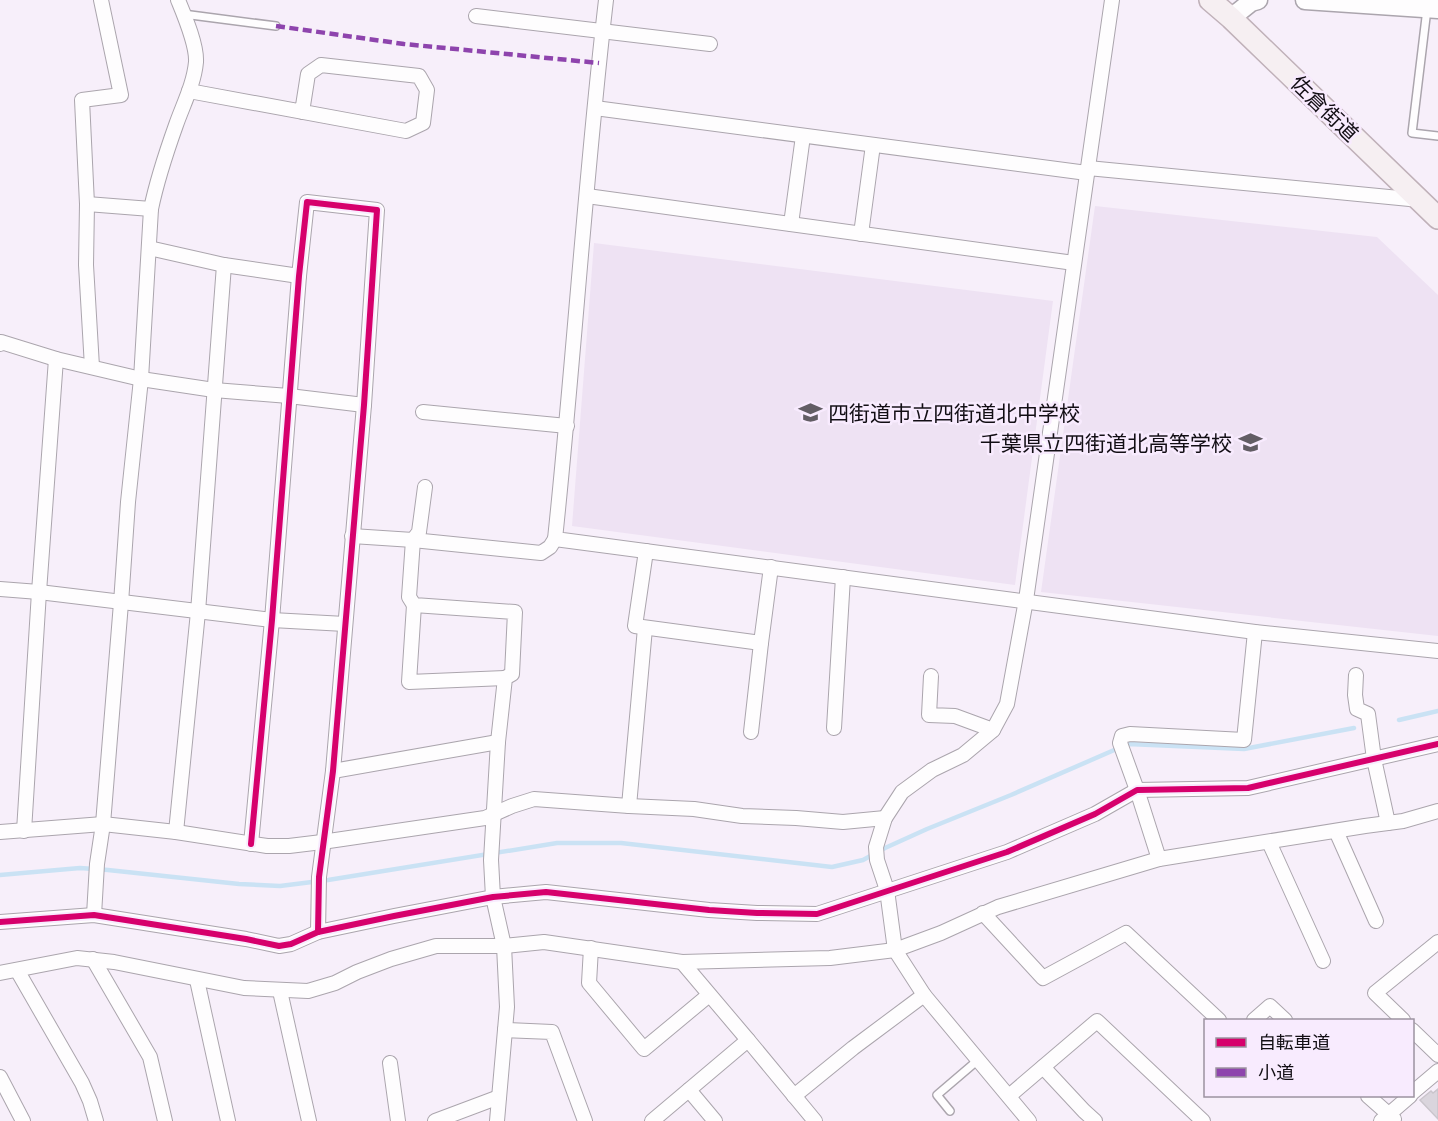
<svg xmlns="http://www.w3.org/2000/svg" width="1438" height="1121" viewBox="0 0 1438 1121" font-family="'IBM Plex Sans','Noto Sans JP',sans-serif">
<rect width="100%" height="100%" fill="#f7effa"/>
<g fill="#eee2f3">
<path d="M1095 206 1377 237 1438 295V636L1041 592Z"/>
<path d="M594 243 1053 301 1015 585 572 526Z"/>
</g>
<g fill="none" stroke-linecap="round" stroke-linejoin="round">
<g stroke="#cae2f4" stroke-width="4.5">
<path d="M1399 720 1438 711"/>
<path d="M0 875 80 868 108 870 239 884 280 886 328 880 557 843H621L832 867 863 860 885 848 927 829 1011 795 1128 744 1244 749 1354 728"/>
</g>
</g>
<path fill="#dad5dd" stroke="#cac5cc" stroke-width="1.5" d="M1438 1089V1119L1420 1100 1431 1091 1433 1093Z"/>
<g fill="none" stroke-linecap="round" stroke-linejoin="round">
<defs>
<g id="lane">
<path d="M1427 9 1412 133 1438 136"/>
<path d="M183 14 276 26"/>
<path d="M950 1111 937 1095 978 1060"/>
</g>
<g id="street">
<path d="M606 0C585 179 574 359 555 539L1255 632 1438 651"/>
<path d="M476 16 710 44"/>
<path d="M189 91 406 131 423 123 427 90 419 76 321 65 308 74 302 112"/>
<path d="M595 108 1087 173"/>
<path d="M1088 168 1420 200"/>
<path d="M587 196 1074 263"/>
<path d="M87 204 151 209"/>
<path d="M791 224 803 136"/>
<path d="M861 234 873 145"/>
<path d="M149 248 224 265 299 276"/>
<path d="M0 344 1 342 56 359 141 379 214 390 289 396 364 405"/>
<path d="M92 367 86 265 87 204 82 100 121 95 101 0"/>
<path d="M423 412 567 426"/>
<path d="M425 487 419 532 413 540 409 597 414 605 515 612 512 674 505 678 498 742 491 860 493 897 504 946 507 1007 497 1121"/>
<path d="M352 536 413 540 541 553 550 547 555 539"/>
<path d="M646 551 635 626 761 643 771 567"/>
<path d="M0 589 39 592 272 620 345 624"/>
<path d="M414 605 409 682 505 678"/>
<path d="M1356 675 1355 695 1357 709 1368 714 1374 759 1388 823"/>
<path d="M931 676 929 715 955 716 993 730"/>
<path d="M834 728 843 577"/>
<path d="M751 732 761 643"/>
<path d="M333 771 498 742"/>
<path d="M629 806 645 628"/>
<path d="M24 831 39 592 56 359"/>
<path d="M1336 831 1376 921"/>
<path d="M0 832 103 824 176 832 267 846H289L322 842 485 818 512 806 534 799 629 806 694 809 742 816 796 818 843 822 885 818"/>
<path d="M176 832 198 612 224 265"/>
<path d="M1269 842 1323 961"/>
<path d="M251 844 272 620 299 276 307 202 377 210 364 405 333 771 319 877 318 932"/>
<path d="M1159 859 1137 790 1120 743 1122 736 1130 734 1244 740 1255 632"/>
<path d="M983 913 1043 978 1126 933 1219 1020"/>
<path d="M94 915 97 864 103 824 121 603 128 502 141 379 151 209C157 180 166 153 176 125 183 105 194 84 196 62 197 45 185 17 178 0"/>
<path d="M0 922 94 915 246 939 279 946 291 944 318 932 394 916 493 897 546 892 709 910 757 913 817 914 1007 852 1095 814 1137 790 1248 788 1438 744"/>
<path d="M591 948 589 983 644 1049 709 995"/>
<path d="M93 959 150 1057 165 1121"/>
<path d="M682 962 748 1040"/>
<path d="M17 970 82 1083 90 1101 96 1121"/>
<path d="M0 973 77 958 114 962 244 988 308 991 335 983 357 972 391 959 436 946H504L544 942 682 962 830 958 895 950 941 933 998 907 1159 859 1365 826 1403 821 1438 811"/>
<path d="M197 980 228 1121"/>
<path d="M280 991 309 1121"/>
<path d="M1254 1020 1270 1006 1285 1020"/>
<path d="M1403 1020 1375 993 1438 942"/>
<path d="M505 1030 552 1032 585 1121"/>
<path d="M1412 1030 1438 1055"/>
<path d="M390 1063 398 1121"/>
<path d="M1043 1067 1084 1111 1095 1121"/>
<path d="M0 1077 23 1121"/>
<path d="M689 1090 715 1121"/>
<path d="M1412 1093 1438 1071"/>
<path d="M794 1096 853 1048 924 995"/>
<path d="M1009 1096 1097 1021 1203 1121"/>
<path d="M1368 1096 1394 1119"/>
<path d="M435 1121 499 1097"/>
<path d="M652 1121 748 1040 815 1121"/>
<path d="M1029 1121 924 995 895 950 887 890 877 860 876 847 885 818 902 792 932 770 963 755 993 730 1007 704 1026 600 1112 0"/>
<path d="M1381 1121 1410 1096"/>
</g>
<g id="secondary">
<path d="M1305 0 1438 9"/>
<path d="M1231 18 1251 2 1258 0"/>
</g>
<path id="primary" d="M1210 0 1231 18 1438 218"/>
</defs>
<use href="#lane" stroke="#aba5ad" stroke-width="10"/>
<use href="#street" stroke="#aba5ad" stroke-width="16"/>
<use href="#secondary" stroke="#aba5ad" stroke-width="21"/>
<use href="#primary" stroke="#c0b1b9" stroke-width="24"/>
<use href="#lane" stroke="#fefdfe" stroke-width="7"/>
<use href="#street" stroke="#fefdfe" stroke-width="14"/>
<use href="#secondary" stroke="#fefdfe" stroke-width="18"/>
<use href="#primary" stroke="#f6eff2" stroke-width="21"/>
<path stroke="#8e44ad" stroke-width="4.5" stroke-dasharray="9 4.5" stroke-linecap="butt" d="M276 26 404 44 599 63"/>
<defs>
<g id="cycleway">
<path d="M251 844 272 620 299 276 307 202 377 210 364 405 333 771 319 877 318 932"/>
<path d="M0 922 94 915 246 939 279 946 291 944 318 932 394 916 493 897 546 892 709 910 757 913 817 914 1007 852 1095 814 1137 790 1248 788 1438 744"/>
</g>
</defs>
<use href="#cycleway" stroke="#f8ebfe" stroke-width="10"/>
<use href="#cycleway" stroke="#d6006c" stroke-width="6"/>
</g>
<defs>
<symbol id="school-bare" viewBox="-9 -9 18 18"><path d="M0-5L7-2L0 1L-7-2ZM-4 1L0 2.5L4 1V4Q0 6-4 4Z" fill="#625d64" stroke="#f8ebfe" stroke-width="2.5" paint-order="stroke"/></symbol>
</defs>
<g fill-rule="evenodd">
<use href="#school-bare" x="794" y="396" width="33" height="33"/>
<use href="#school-bare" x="1234" y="426" width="33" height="33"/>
</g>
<g text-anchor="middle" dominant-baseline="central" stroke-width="5" stroke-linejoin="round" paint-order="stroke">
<g font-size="21" fill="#120e14" stroke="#f8ebfe">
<text transform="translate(1325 108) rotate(44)">佐倉街道</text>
</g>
<g font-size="21" fill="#120e14" stroke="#f8ebfe" text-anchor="start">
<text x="828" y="413">四街道市立四街道北中学校</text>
<text x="1232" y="443" text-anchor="end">千葉県立四街道北高等学校</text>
</g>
</g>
<rect x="1204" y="1019" width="210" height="78" fill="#f8ebfe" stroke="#9c93a0" stroke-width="1.5"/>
<rect x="1216" y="1038" width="30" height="9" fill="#d6006c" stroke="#9c93a0" stroke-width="1.5"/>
<text x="1258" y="1049" font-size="18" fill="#120e14">自転車道</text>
<rect x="1216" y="1068" width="30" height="9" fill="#8e44ad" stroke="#9c93a0" stroke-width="1.5"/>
<text x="1258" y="1079" font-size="18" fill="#120e14">小道</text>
</svg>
